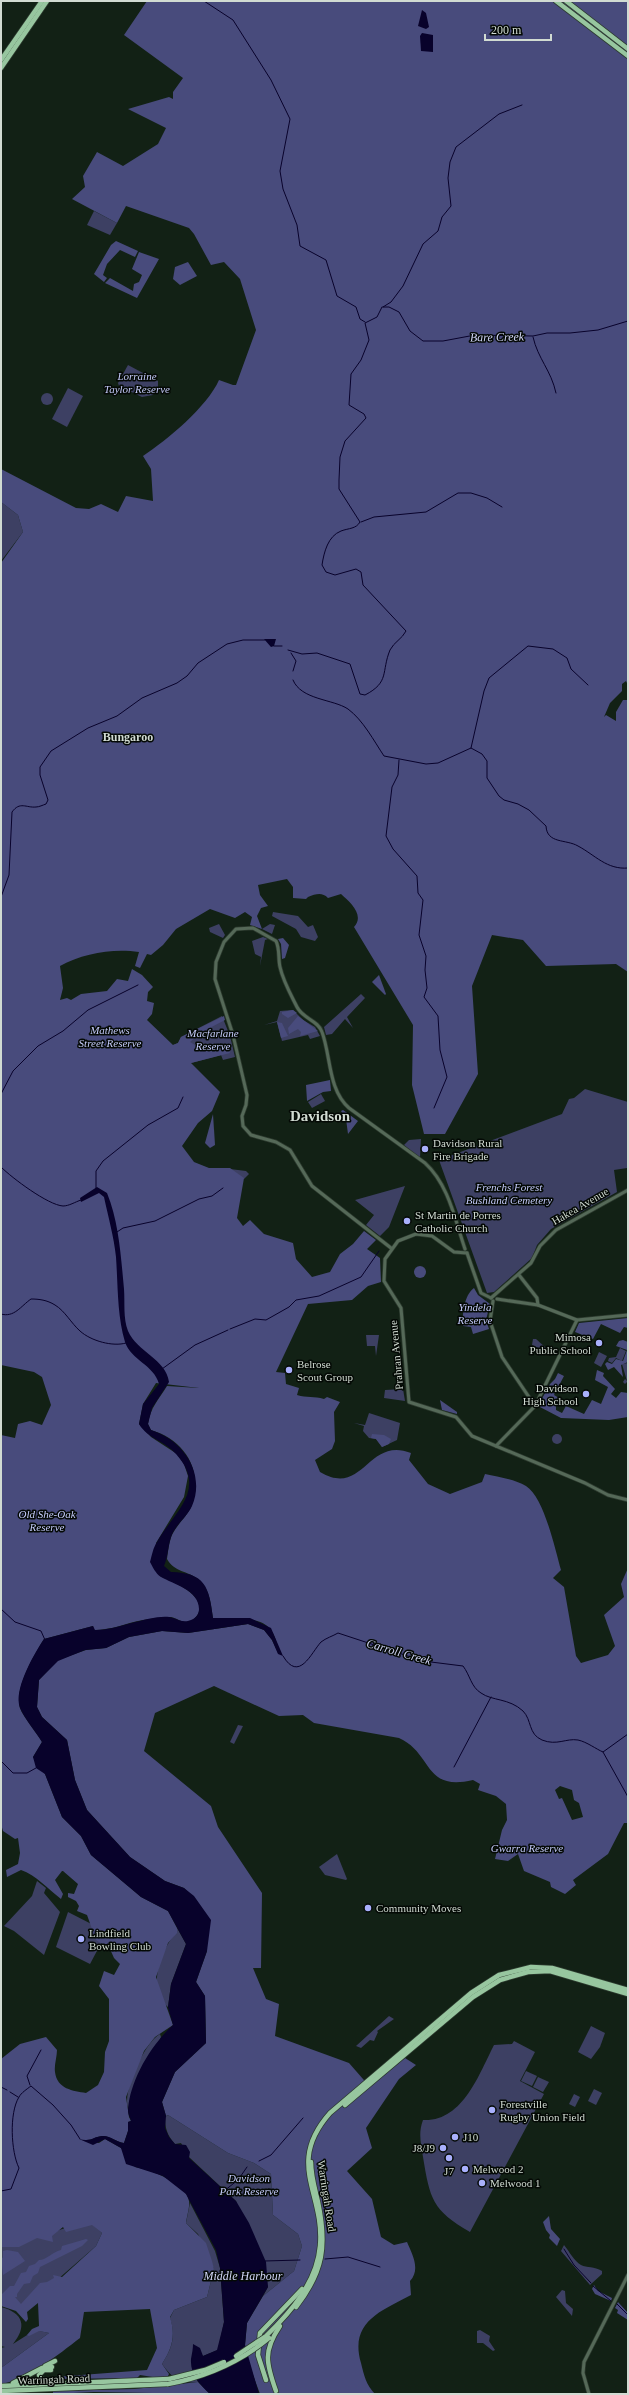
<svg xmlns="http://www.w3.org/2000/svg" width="629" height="2395" viewBox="0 0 629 2395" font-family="'Times New Roman',serif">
<rect width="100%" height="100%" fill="#122115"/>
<g fill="#3d4063">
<path d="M94 211 117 223 110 235 87 225Z"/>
<path d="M128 365 158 381V388L153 395 142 397 119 386 118 383Z"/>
<path d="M68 388 83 396 67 427 52 419Z"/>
<circle cx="47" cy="399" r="6"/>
<path d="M1 502 18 515 23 532 1 561Z"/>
<path d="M273 912 298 916 308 927 313 925 318 937 315 941 301 937 296 929 272 916Z"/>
<path d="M219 924 225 935 223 938 210 932 209 928Z"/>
<path d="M270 924 275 925 272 934 262 929Z"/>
<path d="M263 937 268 939 265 940 260 966 261 957 255 954 252 941Z"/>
<path d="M361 994 365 998 347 1017 353 1028 345 1019 332 1034 326 1035 324 1027Z"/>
<path d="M293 1010 303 1020 315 1027 320 1036 310 1039 308 1035 282 1041 277 1022 264 1025 277 1021 280 1011Z"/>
<path d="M222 1016 230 1036 235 1057 223 1060 221 1055 191 1063 173 1045 178 1043 181 1037Z"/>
<path d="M585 1089 628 1102V1172L627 1168 614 1170 617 1192 551 1229 537 1245 532 1258 494 1292 487 1293 439 1160 562 1114 569 1099 574 1098Z"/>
<path d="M321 1094 325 1101 312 1108 308 1102Z"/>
<path d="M421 1139 420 1158 404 1145 409 1140Z"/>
<path d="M230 1169 246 1171 249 1174 244 1179Z"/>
<path d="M405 1186 389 1227 380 1236 366 1225 374 1215 355 1200Z"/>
<path d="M366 1335H379L376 1356 375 1346H367Z"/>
<path d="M533 1339H536L546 1348 545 1351 532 1345Z"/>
<path d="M620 1348 626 1351 622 1361 616 1358 612 1363 608 1361 609 1358 616 1357Z"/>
<path d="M599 1352 607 1356 601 1367 594 1363Z"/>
<path d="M628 1363V1384L627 1382 625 1384 623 1382 625 1379 627 1381 622 1364Z"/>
<path d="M403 1389 405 1401 384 1398 385 1390Z"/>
<path d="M369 1413 400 1423 397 1440 382 1447 376 1439 369 1438 363 1431 364 1426 354 1423 365 1425Z"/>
<circle cx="557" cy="1439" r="5"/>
<path d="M238 1725 243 1726 234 1744 230 1742Z"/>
<path d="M337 1854 347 1879 346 1880 325 1875 319 1867Z"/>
<path d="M37 1881 46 1888 44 1893 60 1912 44 1955 14 1931 4 1926 32 1896Z"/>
<path d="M68 1912 107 1932 90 1964 56 1947Z"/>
<path d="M177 1928 186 1944 171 1984 168 2007C149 1992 158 1961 168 1944 171 1938 176 1935 177 1928Z"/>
<path d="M389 2016 394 2019 377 2031 378 2032 374 2041 370 2040 361 2048 356 2046Z"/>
<path d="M591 2026 605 2033 600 2047 591 2059 578 2052Z"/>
<path d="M160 2034 161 2037 128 2108C122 2092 144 2043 160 2034Z"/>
<path d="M514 2041 535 2052 520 2081 544 2094 470 2232C432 2210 430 2199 423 2157 421 2144 418 2133 423 2120 463 2122 479 2074 494 2045L512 2044Z"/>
<path d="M526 2071 537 2076 532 2086 521 2081Z"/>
<path d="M538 2077 549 2082 543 2092 533 2087Z"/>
<path d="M594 2089 602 2093 596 2105 588 2101Z"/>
<path d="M574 2094 580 2097 575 2107 569 2104Z"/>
<path d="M168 2115 228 2153 254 2163 271 2174 273 2215 298 2234 302 2246 294 2271 263 2296 268 2287 236 2201 189 2157 181 2143 175 2144C167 2135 165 2128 165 2117Z"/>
<path d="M190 2203 215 2251 220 2268 224 2322 218 2350 203 2356 193 2346V2372L198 2382C180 2384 172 2378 162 2364 172 2348 176 2337 170 2318L174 2310 207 2297 214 2269 198 2234 186 2223Z"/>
<path d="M84 2222 93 2225 102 2233 96 2246 27 2306 1 2304V2240L53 2232Z"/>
<path d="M564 2245C569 2251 574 2261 581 2265 587 2268 594 2266 602 2271V2274L590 2285 561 2251Z"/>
<path d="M562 2290 565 2291 566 2303 573 2309 572 2316 556 2297Z"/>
<path d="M1 2307C24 2313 27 2327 13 2344L35 2330 49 2333 1 2368V2348L5 2347 1 2346Z"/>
<path d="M480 2330 490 2336 489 2341 495 2350 493 2351 483 2343H477V2331Z"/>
</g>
<g fill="#484b7c" fill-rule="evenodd">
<path d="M147 1H628V685L626 681 622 684V691L610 703 604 717 606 715 616 721V712L623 700H628V972L616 964 546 966 523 940 492 935 472 986 478 1074 445 1134H424L412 1085 413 1025 354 927C365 915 350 902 341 894L328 898C322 892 316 894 308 897L306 899 293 898V887L287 879 258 885 260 895 268 906 261 908 257 916 262 929 250 925 252 917 245 912 235 918 210 909 176 929 163 945 151 955 147 954 140 968 135 966 139 952C114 948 83 953 60 966L63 988 60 1000 67 998 71 1000 81 994 107 991 117 979 128 981 132 969 142 975 153 987 148 992 147 1001 154 1003 152 1014 147 1020 173 1045 178 1043 181 1037 224 1016 225 1020 200 1033 190 1042 205 1051 228 1049 230 1053 191 1063 220 1092 212 1111 198 1123 182 1146 194 1162 209 1168H230L244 1178 237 1218 243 1226 250 1220 264 1234 293 1243 296 1259 312 1277 330 1272 340 1254 353 1244 364 1231 376 1240 367 1249 380 1258 381 1282 368 1286 352 1300 308 1304 276 1372 285 1373 286 1384 299 1388 297 1395C307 1398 314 1396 324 1399L327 1397 340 1402 334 1412 335 1441 332 1449 315 1460 320 1472C364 1498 367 1436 411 1453L409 1460 428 1484 450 1494 482 1482 485 1474C498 1477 514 1479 526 1486 544 1497 555 1549 561 1570L553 1578 564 1587 576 1656 581 1663 608 1655 615 1646 604 1615 624 1597 621 1584 628 1568V1823H624L608 1854 573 1880 576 1885 565 1894 551 1887 550 1882 524 1871 518 1854 508 1861 495 1859 502 1830 507 1820 506 1804 496 1796 478 1790 480 1784 473 1780C423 1792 433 1753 399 1738L314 1723 303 1715 279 1716 214 1686 155 1713 144 1751 211 1806 218 1827 262 1893 261 1968H253L266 1999 279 2004 275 2036 349 2063 370 2087 405 2058 416 2065 399 2079 366 2128 372 2148 347 2171 372 2199 381 2237 394 2245 407 2242C412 2254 421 2269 410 2281L411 2295C381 2311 349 2322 361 2363 364 2375 366 2385 375 2394H260L249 2364 245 2345 247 2323 263 2296 294 2271 302 2246 298 2234 273 2215 271 2174 254 2163 228 2153 168 2115 166 2116 162 2102 175 2072 206 2043 205 1996 196 1982 207 1951 197 1901 184 1888 165 1881 130 1857 87 1810 75 1780 67 1740 42 1717 37 1707 39 1680 58 1660 86 1650 106 1648 129 1637 162 1631 188 1633 248 1624 264 1630 272 1640 278 1653C275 1611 245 1621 213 1618 211 1604 210 1589 198 1579 188 1571 174 1572 167 1559 168 1552 169 1542 172 1535 177 1524 189 1515 192 1504 203 1470 185 1440 151 1430L148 1424C150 1408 159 1399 167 1386L199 1388 156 1383 143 1404 139 1424 151 1437 177 1454 184 1464 188 1476 184 1497 156 1543 160 1576C173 1582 207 1595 198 1614 196 1617 193 1621 188 1622 182 1623 177 1618 171 1617 162 1617 152 1619 143 1620 126 1623 112 1630 94 1630L93 1626 44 1639C34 1655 14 1689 20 1708 23 1717 37 1733 42 1742L33 1757 45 1774 62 1817 81 1836 91 1855 141 1897 168 1911 177 1928V1933L168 1943 156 1977 173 2025 155 2037 144 2051 126 2097 129 2117 131 2121 128 2122V2131L124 2143C116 2142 111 2136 102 2136 93 2137 93 2142 80 2139L99 2143 105 2139 121 2148 135 2167C151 2170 186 2183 189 2201 190 2206 187 2216 186 2223L206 2243 212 2261 214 2269 207 2297 174 2310 170 2317C176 2336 172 2348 162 2364L169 2374 168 2376 159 2378 140 2375 137 2378 56 2379 55 2377 147 2370 157 2348 150 2309 84 2312 80 2338C59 2354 27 2380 1 2384V2368L49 2333 39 2331 29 2336 27 2335 32 2329 39 2326 38 2303 27 2312 28 2319 26 2322 16 2311 1 2306V2295L10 2286H14L21 2273 26 2272 29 2266 35 2264 39 2260C47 2260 52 2252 61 2250L62 2246 86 2239 88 2240 82 2246 40 2267 38 2273 33 2276 30 2283 24 2284 17 2294V2297H15L21 2304 40 2283 47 2282 54 2278 53 2275 62 2277 96 2246 102 2233 92 2225 66 2232 63 2227 52 2236 53 2242 37 2238 19 2247H1V2059L20 2044 46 2037 57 2050C57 2057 54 2065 55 2072 57 2089 73 2091 86 2093L98 2085 104 2072 105 2052 109 2041V1999L99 1986 104 1971 114 1975 120 1964 114 1958 110 1949 96 1940 87 1915 77 1911 79 1906 76 1901 68 1897V1893L74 1894 78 1884 63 1871H62L55 1880 63 1894 61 1899C48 1889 36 1875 21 1870L7 1877 6 1870 18 1864 20 1853 18 1838 15 1839 3 1831 1 1824V1435L15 1438 18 1424 30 1421 42 1425 51 1405 42 1377 34 1372 1 1365V563L23 532 18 515 1 502V469L76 508 89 509 101 504 118 512 126 496 153 501 151 469 143 456C167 440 207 407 219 380L233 385H236L256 330 240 279 224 262 211 265 194 234 189 228 126 206 117 223 72 199 85 187 83 176 97 152 123 166 158 144 166 128 128 109 169 97 173 99V92L183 78 124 35ZM560 1786 572 1790 574 1800 579 1803 583 1817 572 1820 562 1798 559 1799 555 1790Z"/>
<path d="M116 241 138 251 135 257 120 250 107 264 103 275 107 278 104 282 94 274 111 245Z"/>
<path d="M139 252 159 259 137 298 105 283 110 278 133 291 134 284 139 282 142 275 132 269Z"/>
<path d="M188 262 197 276 180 285 173 279 175 267Z"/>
<path d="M283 938 289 945 285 958 282 959 281 944 278 939Z"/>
<path d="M379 975 386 994 385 995 372 982Z"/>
<path d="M293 1010 297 1013 288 1018 282 1014V1012Z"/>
<path d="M298 1016 318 1031 300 1036 301 1032 298 1029 289 1034 288 1028Z"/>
<path d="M277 1022 282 1023 288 1036 281 1038Z"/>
<path d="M330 1080 331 1091 323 1092 307 1101 306 1085Z"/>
<path d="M343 1110 358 1121 348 1134 346 1119 341 1111Z"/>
<path d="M213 1114 215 1145 210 1148 205 1143Z"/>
<circle cx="420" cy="1272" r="6"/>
<path d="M474 1288 478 1295 490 1304 486 1320 489 1329 473 1334 471 1327 463 1326C462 1315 464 1295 474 1288Z"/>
<path d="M628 1318V1328L624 1327 620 1333 601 1324 593 1339 575 1332 579 1323Z"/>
<path d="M623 1340 628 1342V1362L621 1365 623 1377 614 1367 608 1370 605 1364 607 1362 612 1364 616 1359 623 1361 627 1350 616 1346 619 1341Z"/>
<path d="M597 1370 604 1373 603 1376 615 1389 611 1394 616 1398 621 1392 628 1393V1417L609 1420 561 1418 538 1406 550 1384 555 1379 558 1373 564 1376 554 1395 559 1398 556 1403V1410L562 1413 566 1406 584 1414 592 1400 601 1404 608 1387 595 1380Z"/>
<path d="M440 1400 457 1412V1414L442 1410Z"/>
<path d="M372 1434 384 1435 391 1439 389 1444 382 1447 376 1439 371 1438Z"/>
<path d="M549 2216 551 2229 560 2239 557 2246 549 2238 550 2235 546 2230 543 2222Z"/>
<path d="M7 2250 18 2252 25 2261 3 2275 1 2257 3 2258V2251Z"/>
<path d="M594 2285 598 2291 612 2298 611 2301 595 2294 592 2289Z"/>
<path d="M618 2302 628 2313V2320L617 2313 618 2310 615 2308Z"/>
<path d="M198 2382 210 2394 94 2392 53 2394V2391L134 2389Z"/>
</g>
<g fill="#08022b">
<path d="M422 10 426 13 429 27 426 29 418 26Z"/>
<path d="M422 33 433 35V52L421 51 420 36Z"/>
<path d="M264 639H276L274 646 271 647Z"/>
<path d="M97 1187 107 1193C119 1222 121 1258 124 1289 125 1303 123 1318 128 1331 137 1352 166 1359 169 1382L152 1408 148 1424 151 1430C183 1440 206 1473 192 1506 187 1517 175 1525 171 1537 168 1546 168 1557 164 1566L171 1572C205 1573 209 1586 213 1618H250L271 1628 283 1656 278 1654 272 1640 264 1630 248 1624 188 1633 162 1631 129 1637 106 1648 85 1650 58 1661 39 1680 37 1707 42 1717 67 1740 75 1780 87 1810 130 1857 165 1881 184 1888 194 1896 211 1920 207 1951 196 1982 205 1996 206 2043 175 2072 162 2102 166 2116 165 2128 169 2137 175 2144 186 2145 190 2152 189 2158 236 2201 249 2223 266 2262 268 2287 247 2323 245 2345 259 2394H210C199 2384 190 2374 191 2359 192 2353 193 2349 193 2344L200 2348 203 2356 217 2350 224 2322 220 2268 216 2250 186 2194 163 2176 126 2164 121 2148 105 2139 93 2145 79 2139C92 2142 92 2137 102 2136 110 2135 116 2142 124 2143L128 2131V2122L131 2121C130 2117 128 2115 128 2110 130 2080 151 2045 173 2025L168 2007 171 1984 186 1944 168 1911 141 1897 91 1855 81 1836 62 1817 45 1774 36 1768 33 1757 42 1742C35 1731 25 1719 20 1708 13 1690 34 1654 44 1639L93 1626 95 1630C116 1631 156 1612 173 1618 179 1620 184 1623 191 1620 196 1618 199 1614 199 1609 199 1590 173 1584 161 1577 155 1573 153 1567 150 1562 152 1555 153 1548 157 1542 174 1512 208 1490 176 1454 165 1441 148 1439 139 1424L143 1404 159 1384C154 1365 131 1360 125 1342 117 1315 118 1285 116 1257 114 1237 108 1216 104 1197L99 1193 81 1202 80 1198Z"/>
</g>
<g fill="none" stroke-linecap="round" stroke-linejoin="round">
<g stroke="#08022b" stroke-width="1">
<path d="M204 1 233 20 271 80 290 119 280 171 283 189 297 225 300 246 326 260 337 296 356 307 360 319 365 322"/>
<path d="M383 307 391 302 403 286 423 244 438 231 442 217 451 206 448 178 450 162 456 147 499 114 522 105"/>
<path d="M383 307H389L399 312 410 331 423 341H443L475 335 533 336 547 333H570L598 330 628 321"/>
<path d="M533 337C538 359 551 370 556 393"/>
<path d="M361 522 374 517 426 512 458 493H471L487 498 502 507"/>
<path d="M274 646H282"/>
<path d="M288 650 302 654 317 653 350 664 360 694 365 695C390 682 381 672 390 650 394 642 402 639 406 631L363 585 361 572 356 569 335 575 326 572 322 565C324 552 328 536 341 531 349 528 356 529 360 522L339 489V480L340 457 345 441 366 418 364 414 349 405 351 374 361 360 369 340 365 323 377 317 382 307"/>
<path d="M291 653 296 661 293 671"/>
<path d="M293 680C301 700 333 699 348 709 363 720 374 741 384 756L426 764 438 763 471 748 482 754 487 761V778L499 796 504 800 518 804 529 810 546 826C547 844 566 839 578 846 595 855 607 870 628 868"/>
<path d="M471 748 484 691 489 678 528 646 553 649 567 658 571 669 588 685"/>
<path d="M399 760 398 775 392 787 386 836 393 849 417 876 418 893 423 900 419 935 426 956 425 970 427 988 424 997 438 1016 440 1050 447 1077 434 1108"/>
<path d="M1 897 9 875 12 812C20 801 26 808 36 807 39 807 43 805 46 804L48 800 40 775V767L51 751 88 728 117 716 142 698 177 683 187 676 198 663 227 644 243 640H265"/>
<path d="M1 1094 13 1071 38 1046 63 1031 88 1010 138 985"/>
<path d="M1 1167C12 1178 48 1205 63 1206 69 1206 75 1202 81 1200"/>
<path d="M96 1188V1171L103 1161 148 1125 178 1108 183 1097"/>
<path d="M117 1232 123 1228 155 1221 199 1199 212 1196 223 1188"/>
<path d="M1 1314C14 1318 21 1306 31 1299 39 1299 47 1300 55 1305 65 1311 71 1323 80 1331 91 1341 113 1347 126 1343"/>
<path d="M230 1329 255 1319 266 1320 289 1307 296 1300 319 1296 361 1277 379 1251"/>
<path d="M162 1369 195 1345 228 1330"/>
<path d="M1 1609 15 1622 41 1631 45 1640"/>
<path d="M283 1656C299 1683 311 1653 321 1642 326 1638 333 1636 338 1633L423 1661 463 1666C470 1675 471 1687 481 1693 492 1701 509 1698 523 1711 532 1720 528 1734 542 1740 557 1746 566 1738 578 1740 587 1742 596 1749 603 1752L628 1734"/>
<path d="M603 1752 628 1797"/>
<path d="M1 1761 13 1773H27L36 1768"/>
<path d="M454 1767 491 1697"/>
<path d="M30 2085 27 2076 41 2050"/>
<path d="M1 2087 7 2090"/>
<path d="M10 2092 18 2097"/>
<path d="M259 2161 271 2155 303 2118"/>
<path d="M1 2191 11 2189 19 2168C11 2152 9 2113 19 2097 21 2093 27 2089 31 2086L53 2105 71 2125 80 2139"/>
<path d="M224 2191 238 2180 247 2167"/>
<path d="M564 2249 574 2265 591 2283"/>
<path d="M325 2259 348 2257 380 2267"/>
<path d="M265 2261 300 2260"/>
<path d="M593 2286 611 2301"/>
<path d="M617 2304 628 2315"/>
</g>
<defs>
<g id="tertiary">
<path d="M391 1248 312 1186 290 1150 276 1142 251 1135 243 1126 242 1116 246 1105 247 1095 233 1035 215 979 216 962 224 942 236 929 253 928 276 941C280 949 278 959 280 967 283 981 291 995 297 1007 303 1019 318 1020 322 1032 331 1056 328 1090 349 1108L425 1163C449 1185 455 1220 465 1249"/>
<path d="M467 1253 454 1252 432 1236 416 1234 398 1241 385 1259 384 1281 401 1308 409 1402 456 1417 472 1436 585 1483 608 1495 628 1500"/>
<path d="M467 1253 481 1293 491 1298"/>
<path d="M519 1275 537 1298 538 1305"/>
<path d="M491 1298 531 1263 540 1246 556 1230 628 1190"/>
<path d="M497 1299 538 1305 577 1320 628 1315"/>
<path d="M493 1301 490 1321 502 1357 535 1406"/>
<path d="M496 1446 535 1406 577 1320"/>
<path d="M589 2394 583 2373 584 2362 628 2275"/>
</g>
<g id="trunk">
<path d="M556 1 628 56"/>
<path d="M566 1 628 49"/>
<path d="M1 60 42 1"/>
<path d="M1 68 47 1"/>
<path d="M345 2105 473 1997 500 1980 528 1972 550 1971 628 1994"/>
<path d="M296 2307C324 2271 327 2245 318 2202 315 2189 311 2176 311 2162"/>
<path d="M266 2336C291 2312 317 2282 320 2246 325 2193 285 2164 330 2113L471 1993 499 1975 531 1967 552 1968 628 1990"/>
<path d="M45 2366 55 2361"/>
<path d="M266 2380 258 2355 260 2333 302 2289"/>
<path d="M49 2381 42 2380 39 2375 44 2370H51"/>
<path d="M13 2383 42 2368 52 2367"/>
<path d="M1 2386 169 2379"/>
<path d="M1 2391 168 2384"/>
<path d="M276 2391C266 2363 263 2351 280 2326"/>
</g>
</defs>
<use href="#tertiary" stroke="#2d3b2f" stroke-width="4.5"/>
<use href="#trunk" stroke="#2d3b2f" stroke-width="6"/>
<use href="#tertiary" stroke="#556958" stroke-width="3"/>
<use href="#trunk" stroke="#97c69f" stroke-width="4.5"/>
<defs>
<g id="trunk-bridge">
<path d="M236 2356 266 2336"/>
<path d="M169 2379 205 2370 224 2362"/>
<path d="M168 2384C205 2377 240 2362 269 2338"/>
</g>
</defs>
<use href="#trunk-bridge" stroke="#2d3b2f" stroke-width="6" stroke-linecap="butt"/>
<use href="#trunk-bridge" stroke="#97c69f" stroke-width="4.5"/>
</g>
<g fill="#a9b0fc" stroke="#040905" stroke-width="1.5">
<circle cx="425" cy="1149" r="4"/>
<circle cx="407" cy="1221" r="4"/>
<circle cx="599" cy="1343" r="4"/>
<circle cx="289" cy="1370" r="4"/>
<circle cx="586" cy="1394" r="4"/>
<circle cx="368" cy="1908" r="4"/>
<circle cx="81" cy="1939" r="4"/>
<circle cx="492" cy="2110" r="4"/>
<circle cx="455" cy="2137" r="4"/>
<circle cx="443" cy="2148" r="4"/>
<circle cx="449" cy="2158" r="4"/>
<circle cx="465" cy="2169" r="4"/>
<circle cx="482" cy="2183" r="4"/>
</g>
<g text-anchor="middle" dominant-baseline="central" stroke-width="3" stroke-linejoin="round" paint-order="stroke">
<g font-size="11" font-style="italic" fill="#c5cbfa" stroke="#040905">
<text x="137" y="376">Lorraine<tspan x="137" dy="13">Taylor Reserve</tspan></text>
<text x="110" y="1030">Mathews<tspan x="110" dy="13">Street Reserve</tspan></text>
<text x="213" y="1033">Macfarlane<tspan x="213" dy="13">Reserve</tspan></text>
<text x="509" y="1187">Frenchs Forest<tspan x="509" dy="13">Bushland Cemetery</tspan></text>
<text x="475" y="1307">Yindela<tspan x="475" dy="13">Reserve</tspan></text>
<text x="47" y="1514">Old She-Oak<tspan x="47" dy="13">Reserve</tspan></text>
<text x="527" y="1848">Gwarra Reserve</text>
<text x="249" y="2178">Davidson<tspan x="249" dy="13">Park Reserve</tspan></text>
</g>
<g font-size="11" fill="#d1dbd2" stroke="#040905" text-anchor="start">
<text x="433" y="1143">Davidson Rural<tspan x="433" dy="13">Fire Brigade</tspan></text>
<text x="415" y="1215">St Martin de Porres<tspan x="415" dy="13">Catholic Church</tspan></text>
<text x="591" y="1337" text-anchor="end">Mimosa<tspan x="591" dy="13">Public School</tspan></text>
<text x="297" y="1364">Belrose<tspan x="297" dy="13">Scout Group</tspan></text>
<text x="578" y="1388" text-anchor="end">Davidson<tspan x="578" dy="13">High School</tspan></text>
<text x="376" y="1908">Community Moves</text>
<text x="89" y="1933">Lindfield<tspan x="89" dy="13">Bowling Club</tspan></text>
<text x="500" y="2104">Forestville<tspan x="500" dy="13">Rugby Union Field</tspan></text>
<text x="463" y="2137">J10</text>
<text x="435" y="2148" text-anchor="end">J8/J9</text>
<text x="473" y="2169">Melwood 2</text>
<text x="449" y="2171" text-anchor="middle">J7</text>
<text x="490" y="2183">Melwood 1</text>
</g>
<g font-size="11" fill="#d1dbd2" stroke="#040905">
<text transform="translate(580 1206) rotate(-30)">Hakea Avenue</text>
<text transform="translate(396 1355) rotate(-95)">Prahran Avenue</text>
<text transform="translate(327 2196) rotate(81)">Warringah Road</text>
<text transform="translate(54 2379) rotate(-2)">Warringah Road</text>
</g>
<g font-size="12" font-style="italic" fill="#d2d6f6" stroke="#040905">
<text transform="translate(497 337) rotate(-1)">Bare Creek</text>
<text transform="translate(399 1652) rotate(16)">Carroll Creek</text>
<text x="243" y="2276">Middle Harbour</text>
</g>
<g font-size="12" font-weight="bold" fill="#d1dbd2" stroke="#040905">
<text x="128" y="737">Bungaroo</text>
</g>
<g font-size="15" font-weight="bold" fill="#d1dbd2" stroke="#040905">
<text x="320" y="1116">Davidson</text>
</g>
</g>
<rect width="629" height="2395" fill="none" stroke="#d1dbd2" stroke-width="4"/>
<path d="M485 34v6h66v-6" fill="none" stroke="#d1dbd2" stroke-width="2"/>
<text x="491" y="34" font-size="12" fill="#d1dbd2" stroke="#040905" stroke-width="3" paint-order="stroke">200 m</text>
</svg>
